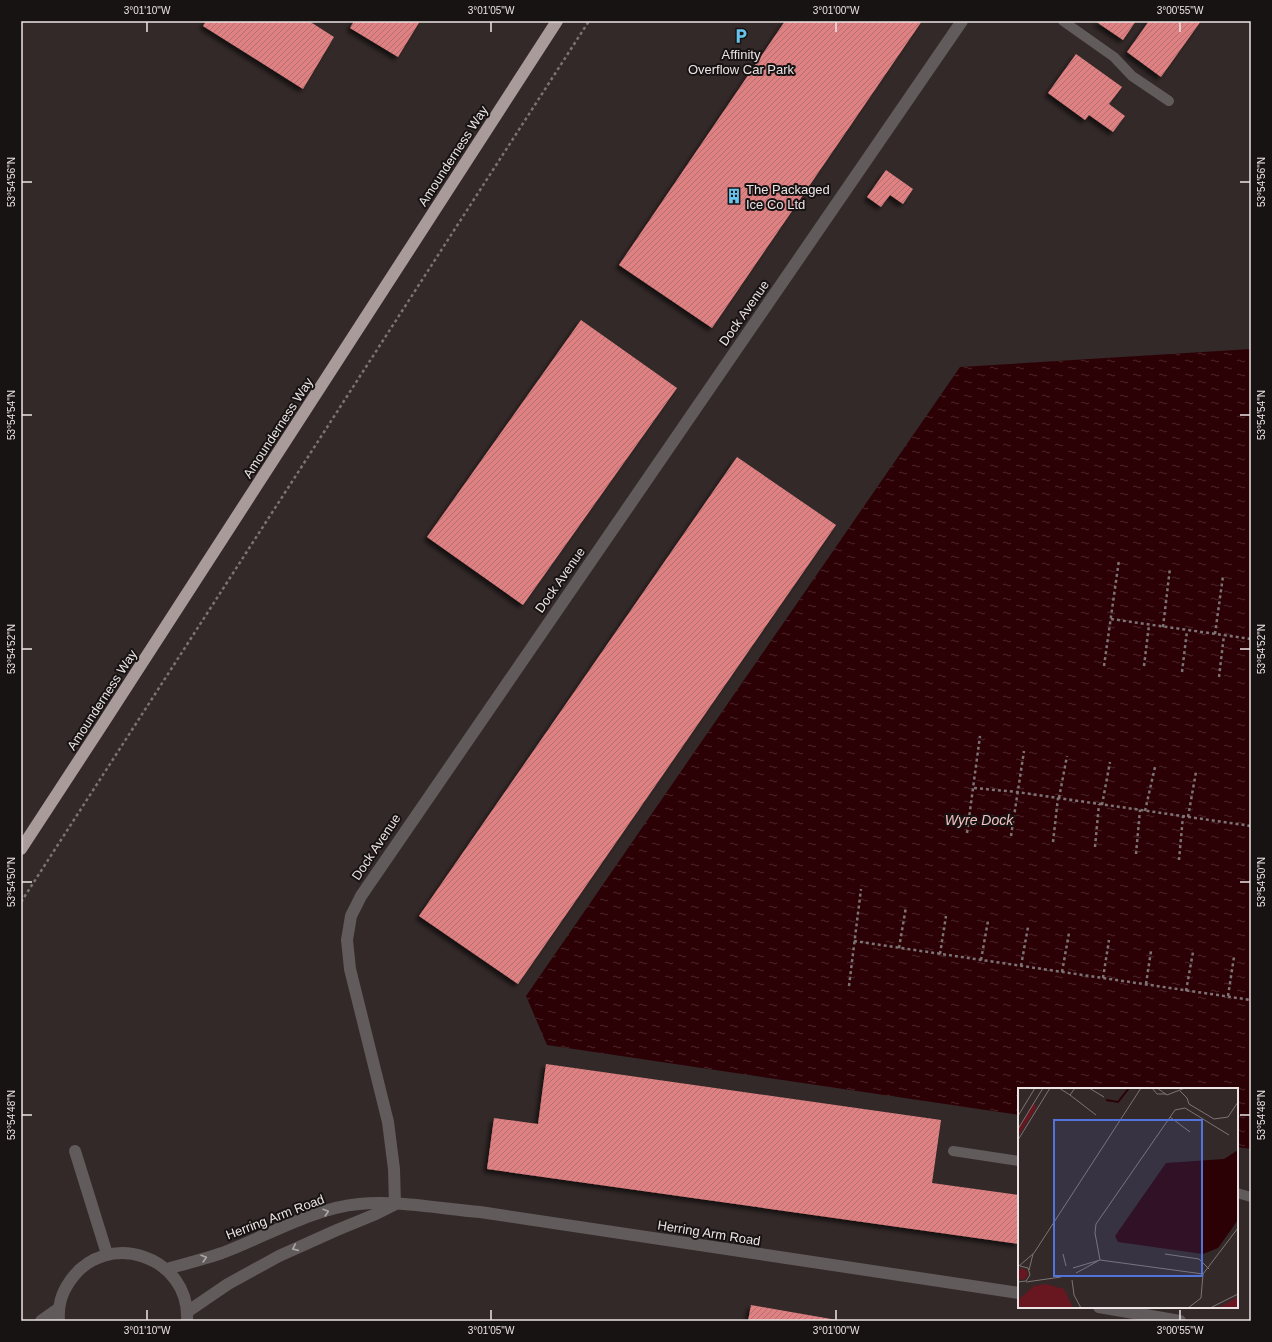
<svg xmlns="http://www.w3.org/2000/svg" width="1272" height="1342" viewBox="0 0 1272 1342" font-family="Helvetica,sans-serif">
<defs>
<pattern id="water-ripples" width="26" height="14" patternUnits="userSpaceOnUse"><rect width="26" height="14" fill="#2b0106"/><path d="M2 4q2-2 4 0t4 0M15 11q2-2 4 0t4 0" fill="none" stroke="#4a262a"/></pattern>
<pattern id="building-hatch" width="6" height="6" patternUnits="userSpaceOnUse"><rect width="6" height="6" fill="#df8182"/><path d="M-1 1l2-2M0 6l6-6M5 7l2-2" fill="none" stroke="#b16f6f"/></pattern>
<filter id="shadow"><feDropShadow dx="-3.5" dy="3.5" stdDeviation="2" flood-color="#0009"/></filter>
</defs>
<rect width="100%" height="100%" fill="#342929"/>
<path fill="url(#water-ripples)" d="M1251 349V1149L1237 1147V1089H1019V1115L547 1045 526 996 960 367Z"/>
<g fill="url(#building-hatch)" filter="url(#shadow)">
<path d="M206 21H309L334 37 303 89 203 26Z"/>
<path d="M354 21H420L398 57 350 28Z"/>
<path d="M785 21H922L712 328 619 265Z"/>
<path d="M1095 21H1136L1123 40Z"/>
<path d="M1149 21H1201L1161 77 1127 52Z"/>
<path d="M1076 54 1122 87 1109 104 1125 116 1113 132 1089 115 1085 120 1048 93Z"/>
<path d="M886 170 913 189 903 204 890 195 881 207 867 197Z"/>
<path d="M581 320 677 388 523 605 427 537Z"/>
<path d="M737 457 836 525 518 984 419 916Z"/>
<path d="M546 1064 941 1120 932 1183 1019 1195V1244L487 1169 494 1118 538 1124Z"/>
<path d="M751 1305 837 1320V1321H748Z"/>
</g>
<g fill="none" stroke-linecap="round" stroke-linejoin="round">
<g stroke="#7c7373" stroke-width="2.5" stroke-dasharray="3 3" stroke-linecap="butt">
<path d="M1111 619 1251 639"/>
<path d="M1163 627 1170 568"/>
<path d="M1215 634 1223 576"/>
<path d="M1104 666 1119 560"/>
<path d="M1144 666 1149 625"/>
<path d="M1182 672 1187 631"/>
<path d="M1219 677 1224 635"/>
<path d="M974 788 1017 792 1251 826"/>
<path d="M1059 798 1067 756"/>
<path d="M1102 805 1110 762"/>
<path d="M1145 811 1155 767"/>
<path d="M1188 817 1196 772"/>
<path d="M967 833 980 736"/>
<path d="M1011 836 1024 751"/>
<path d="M1053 842 1058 798"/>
<path d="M1095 847 1099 804"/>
<path d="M1136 854 1140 810"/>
<path d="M1179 860 1183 816"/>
<path d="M21 902 589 21"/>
<path d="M854 941 1251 1000"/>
<path d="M899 948 906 907"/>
<path d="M940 954 946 916"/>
<path d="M981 960 988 921"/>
<path d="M1021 966 1028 927"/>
<path d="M1062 972 1069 933"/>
<path d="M1103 978 1109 940"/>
<path d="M1146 984 1151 951"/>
<path d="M849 986 861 889"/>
<path d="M1186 991 1193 952"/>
<path d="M1228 996 1234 957"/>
</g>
<g stroke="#615b5b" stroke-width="10">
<path d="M1063 21 1114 57 1132 76 1169 101"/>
<path d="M953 1151 1019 1161"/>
<path d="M1237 1193 1251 1197"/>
</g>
<g stroke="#615b5b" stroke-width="12">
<path d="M75 1151 107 1254"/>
<path d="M395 1204 394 1169 388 1122 350 969 347 940 351 916 361 896 962 21"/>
<path d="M167 1269C185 1264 204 1259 222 1253 265 1237 313 1208 359 1204 396 1200 442 1209 480 1212L1019 1293"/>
<path d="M1099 1307 1180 1321"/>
<path d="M187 1312 228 1284 279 1256 337 1230 376 1214 394 1205"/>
<path d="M41 1321 58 1309"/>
<path d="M59 1321C58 1305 61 1294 70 1281 106 1228 191 1256 187 1321"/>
</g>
<path stroke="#aa9b9b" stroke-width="12" d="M21 849 102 725 557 21"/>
</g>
<defs><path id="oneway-chevron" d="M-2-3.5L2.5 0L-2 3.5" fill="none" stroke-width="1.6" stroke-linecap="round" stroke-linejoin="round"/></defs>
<g stroke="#ada6a6">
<use href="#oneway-chevron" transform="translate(326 1212) rotate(-18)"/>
<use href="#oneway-chevron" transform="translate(295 1248) rotate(156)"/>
<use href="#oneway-chevron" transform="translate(204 1258) rotate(-17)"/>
</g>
<path fill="none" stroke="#ece4e4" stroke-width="1.5" d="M147 22V32M491 22V32M836 22V32M1180 22V32M22 182H32M1240 182H1250M22 415H32M1240 415H1250M22 649H32M1240 649H1250M22 882H32M1240 882H1250M22 1115H32M1240 1115H1250M147 1310V1320M491 1310V1320M836 1310V1320M1180 1310V1320"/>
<defs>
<symbol id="parking-bare" viewBox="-9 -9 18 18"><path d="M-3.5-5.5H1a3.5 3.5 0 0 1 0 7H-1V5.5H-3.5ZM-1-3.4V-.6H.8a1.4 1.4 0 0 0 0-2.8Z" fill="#66c4ef" stroke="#181313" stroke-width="2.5" paint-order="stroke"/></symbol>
<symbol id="building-bare" viewBox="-9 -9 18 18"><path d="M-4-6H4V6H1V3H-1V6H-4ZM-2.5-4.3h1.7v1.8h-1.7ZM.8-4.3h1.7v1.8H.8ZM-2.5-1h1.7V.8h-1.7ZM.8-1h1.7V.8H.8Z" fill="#66c4ef" stroke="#181313" stroke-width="2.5" paint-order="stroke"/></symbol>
</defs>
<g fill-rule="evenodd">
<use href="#parking-bare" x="730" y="25" width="22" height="22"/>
<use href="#building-bare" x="723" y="185" width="22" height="22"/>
</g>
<g text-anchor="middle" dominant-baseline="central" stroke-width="4" stroke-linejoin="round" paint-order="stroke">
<g font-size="13" fill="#ece4e4" stroke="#181313">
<text x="741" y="54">Affinity<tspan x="741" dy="15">Overflow Car Park</tspan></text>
<text x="746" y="189" text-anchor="start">The Packaged<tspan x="746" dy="15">Ice Co Ltd</tspan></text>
</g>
<g font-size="13" fill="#ece4e4" stroke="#181313">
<text transform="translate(453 156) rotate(-57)">Amounderness Way</text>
<text transform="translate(744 313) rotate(-55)">Dock Avenue</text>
<text transform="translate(278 428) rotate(-57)">Amounderness Way</text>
<text transform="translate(560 580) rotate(-55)">Dock Avenue</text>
<text transform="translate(102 700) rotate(-57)">Amounderness Way</text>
<text transform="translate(376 847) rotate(-56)">Dock Avenue</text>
<text transform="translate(275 1217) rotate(-21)">Herring Arm Road</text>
<text transform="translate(709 1233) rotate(9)">Herring Arm Road</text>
</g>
<g font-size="14" font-style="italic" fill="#f4c1c0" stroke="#181313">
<text x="979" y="820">Wyre Dock</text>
</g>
</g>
<g transform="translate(1018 1088)">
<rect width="220" height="220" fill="#342929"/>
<path d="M16 14 18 20 0 48V41ZM-1.5 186a5.5 5.5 0 1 1 11 0a5.5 5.5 0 1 1-11 0ZM28 196 46 201 55 220H0V212L16 198ZM220 209V220H200Z" fill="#681620"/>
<path d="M220 62V132L200 160 185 166 100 154 97 148 148 75 206 71Z" fill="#2b0106"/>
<path fill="none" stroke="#2b0106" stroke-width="2" d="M88 12 100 14 111 0"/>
<path fill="none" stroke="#7e7474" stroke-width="1" d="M41 0 52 7 57 0M71 0 86 9M134 0 139 6H148M139 0 149 7 167 0M162 3 169 10 171 16 196 31 210 29 220 14M52 7 78 27M0 28 17 0M152 29 172 44M0 41 25 0M0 52 32 0M45 166 48 178M147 166 181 171 191 181M82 172 77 145 78 136 157 22 167 20 211 47M1 178 16 165 123 0M55 180 82 172 185 186 220 140M11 182 15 166M58 185 80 173M54 192 56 207 63 220M0 194 8 193 12 187 10 180 2 178M8 194 43 189M170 220 183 210 185 186M192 220 220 206"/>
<path fill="#5174db" fill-opacity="0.15" stroke="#5174db" stroke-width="2" d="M36 32H184V188H36Z"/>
<rect width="220" height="220" fill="none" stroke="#ece4e4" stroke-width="2"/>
</g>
<rect width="1272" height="1342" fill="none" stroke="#181313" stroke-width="44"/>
<rect x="22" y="22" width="1228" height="1298" fill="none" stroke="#ece4e4" stroke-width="1.5"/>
<g font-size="10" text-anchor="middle" fill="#ece4e4">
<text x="147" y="14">3°01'10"W</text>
<text x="491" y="14">3°01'05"W</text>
<text x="836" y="14">3°01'00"W</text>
<text x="1180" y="14">3°00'55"W</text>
<text transform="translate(11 182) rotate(-90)" y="4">53°54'56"N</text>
<text transform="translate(1261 182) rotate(-90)" y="4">53°54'56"N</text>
<text transform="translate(11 415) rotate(-90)" y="4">53°54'54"N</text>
<text transform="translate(1261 415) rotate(-90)" y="4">53°54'54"N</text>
<text transform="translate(11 649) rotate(-90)" y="4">53°54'52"N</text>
<text transform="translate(1261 649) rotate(-90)" y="4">53°54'52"N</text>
<text transform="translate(11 882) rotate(-90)" y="4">53°54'50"N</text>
<text transform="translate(1261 882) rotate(-90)" y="4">53°54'50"N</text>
<text transform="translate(11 1115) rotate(-90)" y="4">53°54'48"N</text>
<text transform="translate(1261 1115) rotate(-90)" y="4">53°54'48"N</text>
<text x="147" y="1334">3°01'10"W</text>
<text x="491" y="1334">3°01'05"W</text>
<text x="836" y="1334">3°01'00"W</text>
<text x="1180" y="1334">3°00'55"W</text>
</g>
</svg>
